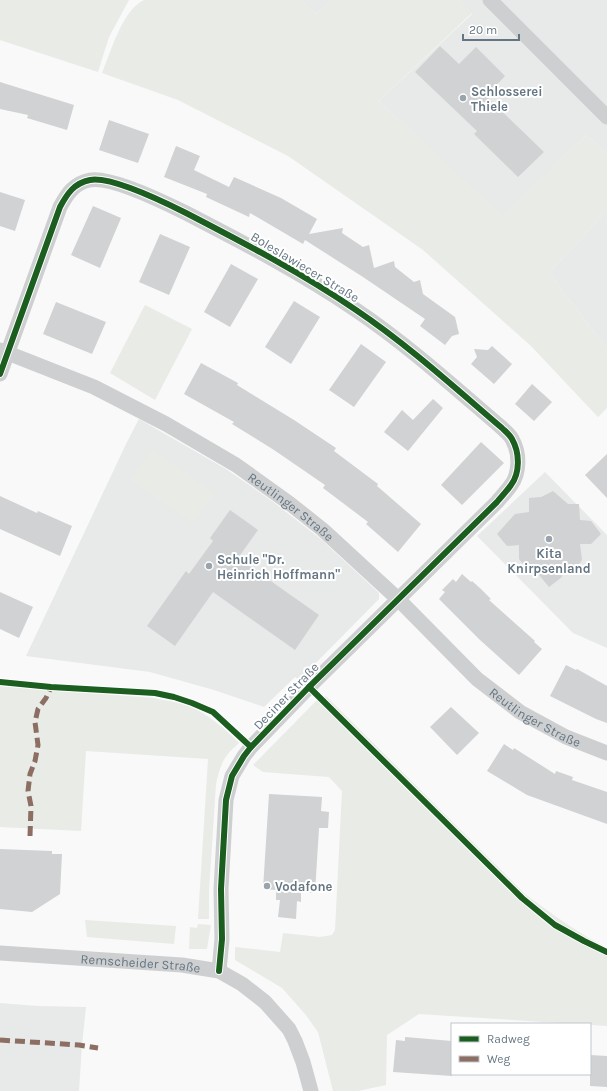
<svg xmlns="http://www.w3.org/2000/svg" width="607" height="1091" viewBox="0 0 607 1091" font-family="Karla,sans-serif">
<rect width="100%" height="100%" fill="#f9f9f9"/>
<g fill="#e8e9e9">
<path d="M301 0H331L316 14Z"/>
<path d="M459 0H607V153L586 135 502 216 379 101 472 14Z"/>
<path d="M607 211V349L549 273Z"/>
<path d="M139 419 226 469 272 501 322 540 379 593V599L299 680 295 677 264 707 214 690 150 672 26 656 127 442Z"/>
<path d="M545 472 607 535V648L573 633 477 536Z"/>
<path d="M0 1003 38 1006 86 1007 82 1045 79 1091H0Z"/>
</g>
<g fill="#e8ebe6">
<path d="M0 0H129L109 37 98 72 0 40Z"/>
<path d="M144 0H301L316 14 331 0H459L472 13 379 101 502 215 586 135 607 153V211L549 273 607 349V408L598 417 531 346 423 250 288 156 178 100 102 73C111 52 122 10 144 0Z"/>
<path d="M145 305 192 329 155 400 110 373Z"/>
<path d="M152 449 215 493 193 524 130 480Z"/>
<path d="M0 686 154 698C166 701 179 702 191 707 209 715 225 729 239 743 223 757 221 763 216 784L209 891V919H198L208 759 86 751 81 831 0 827Z"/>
<path d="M326 696 525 894C552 914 578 933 607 948V1026L419 1014 387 1035 386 1085 358 1091H333L318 1032 305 1014 282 988 235 960V947L280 952 283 933 320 937 332 935 335 930 342 791 329 777 263 772 253 765 317 700 319 702Z"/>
<path d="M85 920 176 926 174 944 87 937Z"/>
<path d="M198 924 211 925 207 949H189L190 927 197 928Z"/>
</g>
<g fill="#d0d2d3">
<path d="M440 46 459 64 476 47 505 76 486 96 544 152 518 177 474 134 477 131 415 72Z"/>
<path d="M0 82 74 105 67 130 27 118 28 115 0 109Z"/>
<path d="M109 120 149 134 138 163 99 150Z"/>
<path d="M176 146 200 156 194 170 229 187 234 177 281 198 317 219 309 234 343 228 342 233 363 247 369 245 374 268 394 261 395 267 414 282 420 280 423 294 455 317 459 334 452 336 445 345 420 326 425 319 363 277 305 240 303 244 250 213 249 217 206 197 207 194 164 177Z"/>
<path d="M0 192 25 200 15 231 0 226Z"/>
<path d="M93 206 121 218 100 268 71 255Z"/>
<path d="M160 234 190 247 169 295 139 282Z"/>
<path d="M231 264 258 279 230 327 204 312Z"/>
<path d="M294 301 320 317 291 364 265 347Z"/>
<path d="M56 302 106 322 92 354 43 334Z"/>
<path d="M361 344 386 362 354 407 329 390Z"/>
<path d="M492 346 512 364 494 384 471 364 477 357 474 349 488 350Z"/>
<path d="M201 363 238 383 237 385 294 420 336 448 334 451 378 484 377 486 421 524 398 552 366 524 368 522 323 488 325 485 274 450 232 424 234 422 184 394Z"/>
<path d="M532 384 552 402 534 421 515 404Z"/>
<path d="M433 399 443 408 408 451 384 432 402 410 413 420Z"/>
<path d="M481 442 504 463 462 505 441 485Z"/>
<path d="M607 454V498L585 475Z"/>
<path d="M553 491 568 504H579L580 520 591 521 601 534 591 544H580L582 560 576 568 561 569 562 577 549 587 539 575 538 564H523L519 559V545L507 546 497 534 515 514 529 512V498L541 497Z"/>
<path d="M0 496 37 513 38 511 72 526 60 556 0 529Z"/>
<path d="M230 510 258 530 238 558 319 615 295 650 213 592 175 646 147 626 186 571 189 574 213 541 210 538Z"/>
<path d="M462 574 471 582 472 581 481 589 491 599 489 600 535 641 534 642 542 649 519 675 480 640 439 599 445 592 442 590 453 579 456 582Z"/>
<path d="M0 592 33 607 19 638 0 629Z"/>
<path d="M566 665 576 670 577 669 607 686V723L596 719 550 696Z"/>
<path d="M451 707 479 733 457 755 430 727Z"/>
<path d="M504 744 513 750 514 748 555 774 556 771 573 777 572 780 607 792V824L527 795 487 771Z"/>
<path d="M269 794 322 797 321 811 329 812 328 828H319L315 893 301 892V902L297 901 296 919 278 917 280 900H276V890L263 889Z"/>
<path d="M0 849 52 851V854H62L60 894 32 912 0 909Z"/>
<path d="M405 1037 452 1041V1076L393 1072 396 1040 405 1041Z"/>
<path d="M590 1055 607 1056V1087L590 1086Z"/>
</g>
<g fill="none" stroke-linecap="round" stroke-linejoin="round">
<g stroke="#cecfd0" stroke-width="15">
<path d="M490 0 607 117"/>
<path id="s1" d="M0 350 94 387 166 424 236 465 289 503 323 530 398 599 477 679 520 712 566 737 607 753"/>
<path d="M0 374 60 207C67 194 74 183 90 180 111 176 166 203 186 213 244 243 302 273 356 310 408 345 454 387 502 428 505 431 510 435 512 439 520 453 520 473 511 485 507 491 501 497 497 502L309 687 251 747 244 756 232 776 226 800 221 889 222 939 219 971"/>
<path id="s2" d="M0 953 182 965 219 971 242 984 265 1002 289 1029 295 1041 303 1062 311 1091"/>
</g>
<g stroke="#8d6e63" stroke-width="5" stroke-dasharray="10 5" stroke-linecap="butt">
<path d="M30 836 31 806 28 791 30 774 35 761 38 745 35 722 38 709 46 698 51 687"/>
<path d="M0 1040 79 1045 98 1048"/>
</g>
<defs>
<g id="cycleway">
<path d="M0 374 60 207C67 194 74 183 90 180 111 176 166 203 186 213 244 243 302 273 356 310 408 345 454 387 502 428 505 431 510 435 512 439 520 453 520 473 511 485 507 491 501 497 497 502L309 687 251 747 244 756 232 776 226 800 221 889 222 939 219 971"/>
<path d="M0 682 51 687 155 693 174 697 192 703 213 712 251 747"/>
<path d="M309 687 522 898 555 925 584 941 607 952"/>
</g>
</defs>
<use href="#cycleway" stroke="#fff" stroke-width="8"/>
<use href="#cycleway" stroke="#1b5e20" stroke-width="6"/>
</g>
<g fill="#99a4ac" stroke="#fff" stroke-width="1.5">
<circle cx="463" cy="98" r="4"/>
<circle cx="549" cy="539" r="4"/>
<circle cx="209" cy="566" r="4"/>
<circle cx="267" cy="886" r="4"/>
</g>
<g text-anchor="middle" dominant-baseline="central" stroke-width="4" stroke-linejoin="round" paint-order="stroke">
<g font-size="13" font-weight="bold" fill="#657683" stroke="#fff" text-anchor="start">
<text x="471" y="91">Schlosserei<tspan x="471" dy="15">Thiele</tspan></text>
<text x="549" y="553" text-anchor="middle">Kita<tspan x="549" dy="15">Knirpsenland</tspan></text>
<text x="217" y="559">Schule "Dr.<tspan x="217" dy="15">Heinrich Hoffmann"</tspan></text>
<text x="275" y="886">Vodafone</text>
</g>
<g font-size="13" fill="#657683" stroke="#fff">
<text transform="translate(305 267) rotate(31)">Boleslawiecer Straße</text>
<text stroke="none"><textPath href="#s1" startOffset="332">Reutlinger Straße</textPath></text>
<text transform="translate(286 696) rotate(-46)">Deciner Straße</text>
<text stroke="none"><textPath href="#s1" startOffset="656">Reutlinger Straße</textPath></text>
<text stroke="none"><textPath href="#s2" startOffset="141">Remscheider Straße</textPath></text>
</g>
</g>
<rect x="451" y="1023" width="140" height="52" fill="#ffffff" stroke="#c1c8cd"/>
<rect x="459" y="1036" width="20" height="6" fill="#1b5e20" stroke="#c1c8cd"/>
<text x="487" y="1043" font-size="12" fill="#657683">Radweg</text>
<rect x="459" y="1056" width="20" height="6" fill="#8d6e63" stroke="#c1c8cd"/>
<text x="487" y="1063" font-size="12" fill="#657683">Weg</text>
<path d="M463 34v6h56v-6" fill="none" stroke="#657683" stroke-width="2"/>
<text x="469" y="34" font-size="12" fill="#657683" stroke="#ffffff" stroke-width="3" paint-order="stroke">20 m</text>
</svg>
